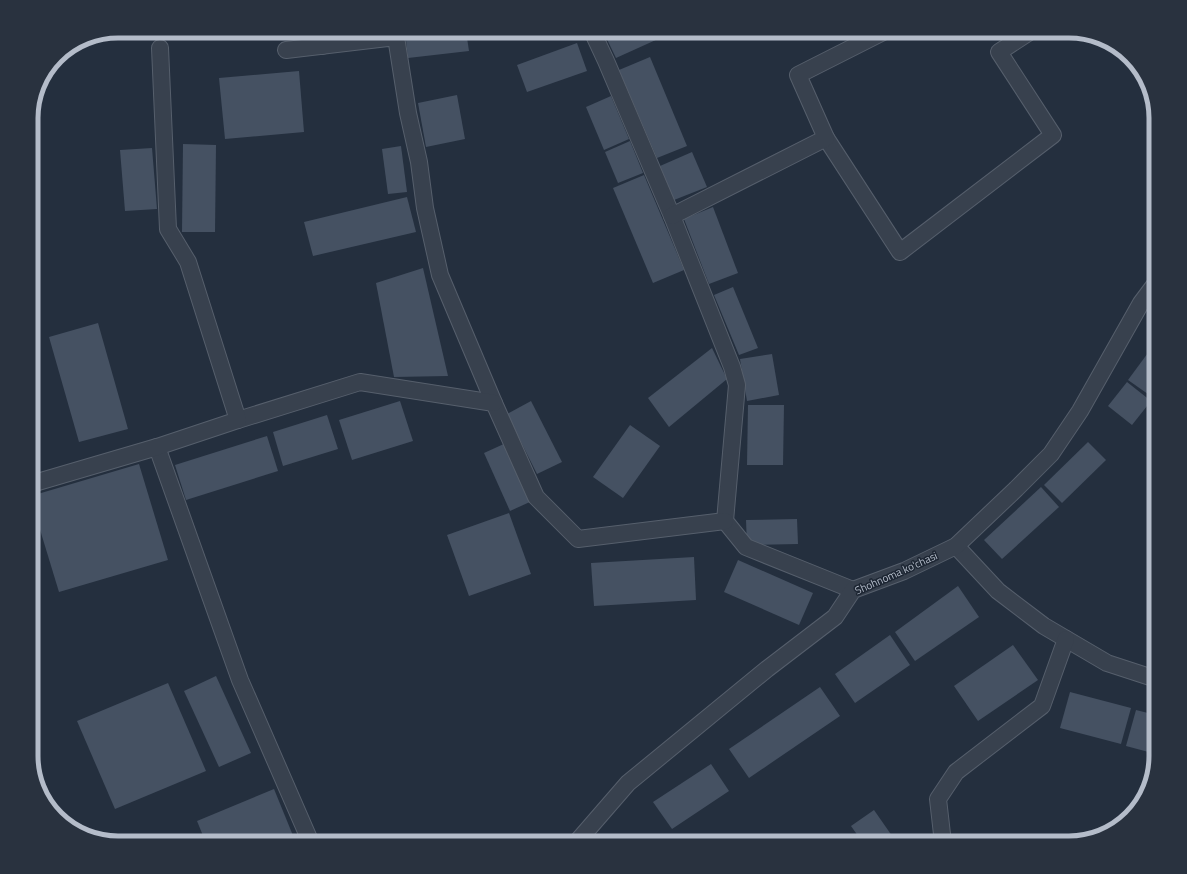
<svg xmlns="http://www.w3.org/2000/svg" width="1187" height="874" viewBox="0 0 1187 874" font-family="'Titillium Web',sans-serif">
<rect width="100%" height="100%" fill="#242f3e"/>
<g fill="#455162">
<path d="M260 31H310V32L262 40Z"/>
<path d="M405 31H466L469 51 408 58Z"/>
<path d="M603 31H654L658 39 616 58Z"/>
<path d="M577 43 587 71 527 92 517 65Z"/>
<path d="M650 57 687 146 657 158 619 70Z"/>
<path d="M299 71 304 132 225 139 219 78Z"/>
<path d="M457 95 465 139 426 147 418 103Z"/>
<path d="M611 96 629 139 604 150 586 107Z"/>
<path d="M630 141 643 173 618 183 605 152Z"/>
<path d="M183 144 216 145 215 232H182Z"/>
<path d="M401 146 407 192 388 194 382 149Z"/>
<path d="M152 148 157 209 125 211 120 150Z"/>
<path d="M692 152 707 187 674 200 660 166Z"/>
<path d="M644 175 684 270 653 283 613 188Z"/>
<path d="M407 197 416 232 313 256 304 222Z"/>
<path d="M713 207 738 273 709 284 684 219Z"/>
<path d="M423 268 448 376 394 377 376 283Z"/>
<path d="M733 287 758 348 739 355 714 295Z"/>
<path d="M98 323 128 429 79 442 49 337Z"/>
<path d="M1156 342V397L1155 399 1128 380Z"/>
<path d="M712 348 727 379 669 427 648 398Z"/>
<path d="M772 354 779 395 747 401 740 359Z"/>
<path d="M1127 382 1151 401 1132 425 1108 406Z"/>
<path d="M400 401 413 441 352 460 339 420Z"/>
<path d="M531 401 562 462 537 474 507 414Z"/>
<path d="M748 405H784L783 465H747Z"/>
<path d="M327 415 338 449 283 466 273 432Z"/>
<path d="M630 425 660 446 623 498 593 477Z"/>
<path d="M267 436 278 471 186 500 175 465Z"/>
<path d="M1088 442 1106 460 1062 503 1044 485Z"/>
<path d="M506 443 532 501 510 511 484 453Z"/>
<path d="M139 464 168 560 59 592 31 500V496Z"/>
<path d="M1041 487 1059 507 1002 559 984 540Z"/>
<path d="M509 513 531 574 469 596 447 535Z"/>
<path d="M797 519 798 544 747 545 746 520Z"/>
<path d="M694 557 696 600 594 606 591 563Z"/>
<path d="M738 560 813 593 799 625 724 592Z"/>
<path d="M958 586 979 617 915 661 895 632Z"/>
<path d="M890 635 910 665 855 703 835 674Z"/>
<path d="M1013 645 1038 680 978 721 954 686Z"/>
<path d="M216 676 251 753 219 767 184 691Z"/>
<path d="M168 683 206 771 115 809 77 721Z"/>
<path d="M820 687 840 716 749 778 729 749Z"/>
<path d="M1070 692 1131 708 1121 744 1060 728Z"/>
<path d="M1136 710 1156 715V754L1126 746Z"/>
<path d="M711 764 729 791 672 829 653 802Z"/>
<path d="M274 789 296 843H206L197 821Z"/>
<path d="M874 810 897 843H863L851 826Z"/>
<path d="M130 835 133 843 115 842Z"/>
<path d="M192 836 196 843H176Z"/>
</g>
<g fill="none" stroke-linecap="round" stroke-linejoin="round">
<defs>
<g id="minor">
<path d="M319 31 322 46"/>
<path d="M592 31 606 61 672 216 732 367 737 385 725 521 746 547 853 590"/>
<path d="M286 50 396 37 408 113 419 162 425 208 440 275 494 403 536 497 578 539 725 521"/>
<path d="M826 138 900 252 1053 135 999 52 1031 31"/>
<path d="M672 216 826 138 798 75 885 31"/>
<path d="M238 420 360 382 494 403"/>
<path d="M157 447 240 680 311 843"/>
<path d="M31 484 157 447 238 420 188 262 168 229 160 48"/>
<path d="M956 546 998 591 1044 626 1107 663 1156 679"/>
<path d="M576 843 628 783 767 669 835 617 853 590 904 571 956 546 1016 489 1051 454 1080 411 1141 303 1156 283"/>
<path d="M943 843 938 799 956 772 1042 706 1066 639"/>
</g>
</defs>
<use href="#minor" stroke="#565f6c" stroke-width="18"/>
<use href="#minor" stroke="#38414e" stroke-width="16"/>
</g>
<g text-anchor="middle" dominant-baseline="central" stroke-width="3" stroke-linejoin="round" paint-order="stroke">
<g font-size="11" fill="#b4bcc9" stroke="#1d2633">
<text transform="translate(896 573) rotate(-24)">Shohnoma ko'chasi</text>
</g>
</g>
<path d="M0 0H1187V874H0ZM118 38H1069A80 80 0 0 1 1149 118V756A80 80 0 0 1 1069 836H118A80 80 0 0 1 38 756V118A80 80 0 0 1 118 38Z" fill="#29323f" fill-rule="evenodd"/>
<path fill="none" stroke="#b4bcc9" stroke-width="5" d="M118 38H1069A80 80 0 0 1 1149 118V756A80 80 0 0 1 1069 836H118A80 80 0 0 1 38 756V118A80 80 0 0 1 118 38Z"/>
</svg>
